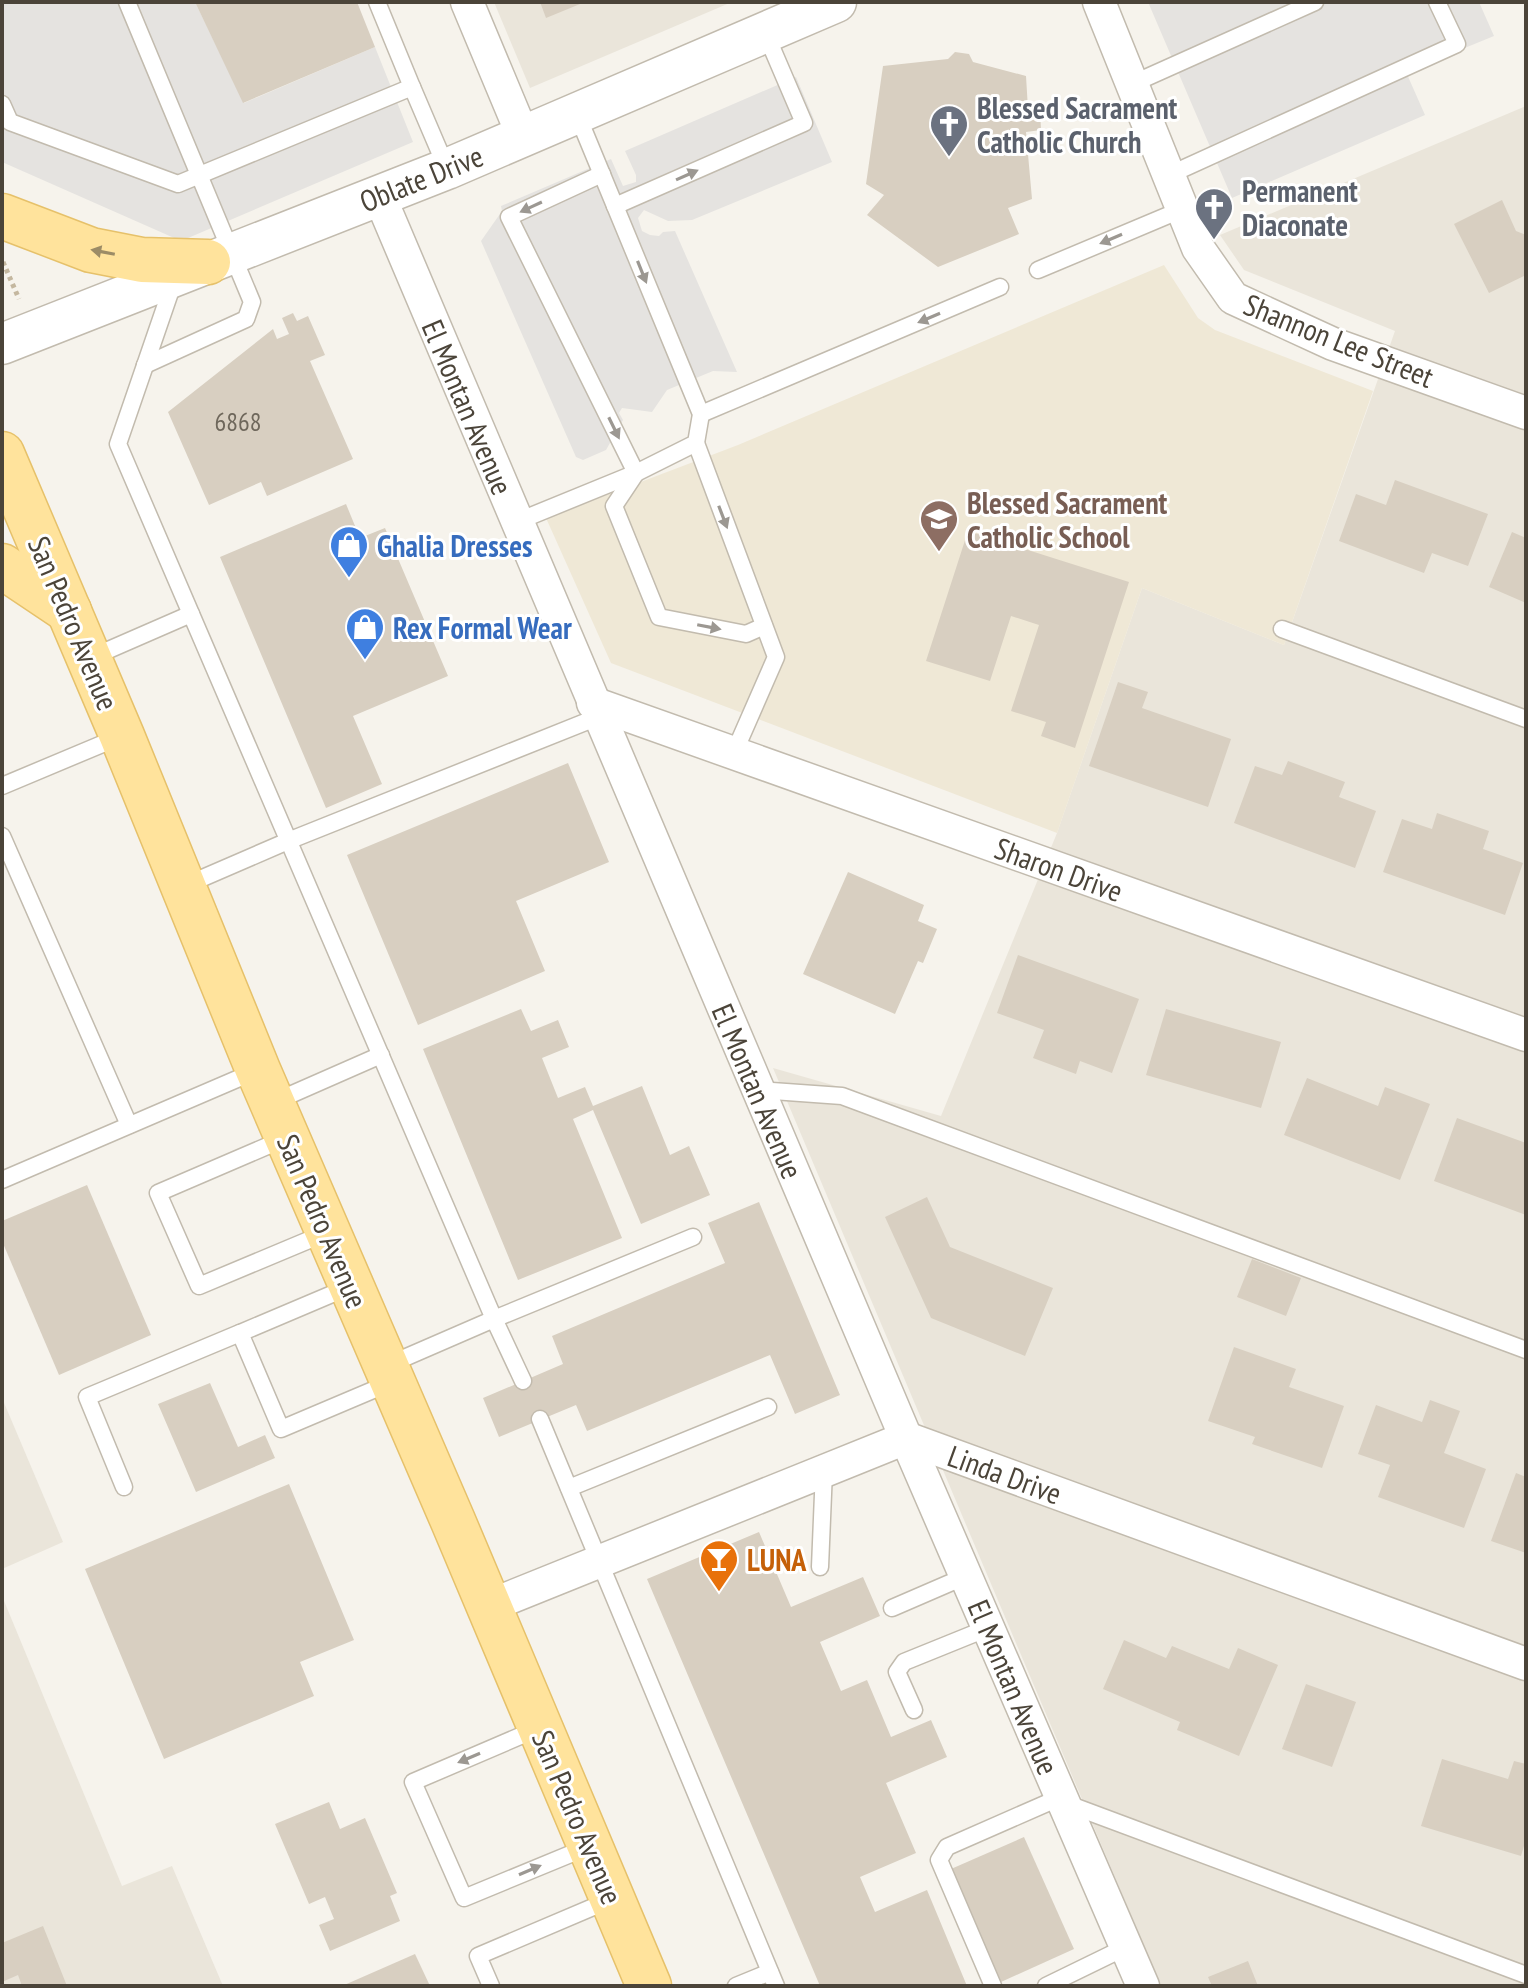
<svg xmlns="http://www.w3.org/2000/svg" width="1528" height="1988" viewBox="0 0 1528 1988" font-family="'PT Sans Narrow',sans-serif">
<rect width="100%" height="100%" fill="#f6f3ec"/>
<g fill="#eae5da">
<path d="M494 2H732L530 88Z"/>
<path d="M1526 106V1986H1161L773 1068 941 1116 1057 833 1142 588 1284 645 1395 331 1244 270 1220 235Z"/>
<path d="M2 1398 63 1542 2 1569Z"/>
<path d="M2 1596 122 1886 172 1866 223 1986H2Z"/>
</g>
<path fill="#efe8d6" d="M1164 265 1198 318 1215 330 1373 391 1284 645 1142 588 1057 833 611 663 546 518 738 445Z"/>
<g fill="#e5e3e0">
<path d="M2 2H195L244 103 375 47 413 142 181 241 2 162Z"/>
<path d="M1148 2H1479L1494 36 1406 72 1425 115 1232 198Z"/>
<path d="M796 77 832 162 692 220 668 221 644 210 638 218 642 231 650 235 659 236 663 232 675 231 737 372 713 371 667 390 652 412 622 408 619 413 623 420 606 450 583 460 576 457 481 241 502 211 501 206 611 159 623 186 636 182V175L625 151Z"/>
</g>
<g fill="#d8cfc1">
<path d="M195 2H357L375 47 243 103Z"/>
<path d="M540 2H585L546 18Z"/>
<path d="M955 52 969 54 973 62 1026 76 1028 109 1040 108 1041 130 1026 132 1032 199 1008 208 1019 234 938 267 867 215 884 195 866 184 883 66 948 59Z"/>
<path d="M1502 200 1516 231 1526 235V275L1489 293 1454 224Z"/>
<path d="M293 313 297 321 308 316 325 355 310 361 353 459 267 496 261 482 209 505 168 412 273 329 277 339 289 334 282 318Z"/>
<path d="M1395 480 1488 514 1468 566 1432 553 1424 573 1339 541 1356 494 1386 505Z"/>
<path d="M346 504 360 538 385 528 448 676 353 716 382 784 326 808 220 557Z"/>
<path d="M968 531 1129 582 1075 748 1041 736 1046 722 1011 711 1039 625 1011 616 990 681 926 661Z"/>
<path d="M1512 532 1526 538V603L1489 587Z"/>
<path d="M1118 682 1148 692 1142 708 1231 739 1208 807 1089 766Z"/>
<path d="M1288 761 1345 782 1339 797 1376 811 1355 868 1234 823 1255 766 1282 775Z"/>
<path d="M568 763 609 862 516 901 545 971 418 1025 347 855Z"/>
<path d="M1437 813 1489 831 1483 849 1523 863 1505 915 1383 872 1402 819 1432 829Z"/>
<path d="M848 872 924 905 918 921 937 929 923 963 918 961 895 1014 803 974Z"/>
<path d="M1018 955 1139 999 1112 1073 1080 1061 1076 1074 1033 1058 1044 1030 997 1013Z"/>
<path d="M521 1009 531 1031 558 1020 569 1047 542 1058 558 1098 585 1087 593 1106 642 1086 670 1155 689 1146 710 1195 641 1224 593 1110 573 1119 622 1238 518 1280 423 1049Z"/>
<path d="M1166 1009 1281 1042 1261 1108 1146 1075Z"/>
<path d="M1307 1078 1378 1106 1385 1087 1430 1104 1400 1180 1284 1135Z"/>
<path d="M1457 1118 1526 1143V1215L1434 1181Z"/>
<path d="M87 1185 151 1335 59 1375 2 1241V1221Z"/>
<path d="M927 1197 950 1247 1053 1288 1025 1356 931 1318 885 1217Z"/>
<path d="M759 1202 840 1395 795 1414 770 1355 587 1431 576 1405 499 1437 483 1398 563 1364 552 1336 725 1263 708 1223Z"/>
<path d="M1252 1259 1301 1278 1286 1316 1237 1297Z"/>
<path d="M1234 1347 1296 1369 1289 1387 1344 1406 1322 1468 1252 1444 1255 1437 1208 1421Z"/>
<path d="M210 1383 238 1447 265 1435 275 1458 196 1492 158 1404Z"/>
<path d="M1430 1400 1460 1411 1444 1453 1486 1469 1464 1528 1378 1497 1390 1465 1358 1454 1376 1405 1422 1422Z"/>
<path d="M1516 1473 1526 1477V1553L1491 1541Z"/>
<path d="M289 1484 354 1640 300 1662 314 1696 164 1759 85 1569Z"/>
<path d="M759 1532 791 1607 863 1577 880 1616 820 1642 841 1691 867 1680 891 1737 931 1720 947 1757 886 1783 916 1853 860 1877 875 1912 927 1890 967 1986H820L647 1579Z"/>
<path d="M1124 1640 1166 1658 1172 1646 1229 1669 1238 1648 1278 1665 1239 1756 1177 1730 1180 1722 1103 1689Z"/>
<path d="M1306 1684 1356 1702 1332 1767 1282 1749Z"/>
<path d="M1442 1759 1508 1779 1514 1761 1526 1764V1839L1521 1856 1421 1826Z"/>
<path d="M329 1802 340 1829 365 1818 397 1893 390 1896 400 1921 330 1951 319 1925 334 1919 325 1897 309 1904 275 1824Z"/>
<path d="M1024 1837 1074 1949 1001 1982 951 1869Z"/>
<path d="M43 1926 67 1986H22L18 1975 2 1982V1943Z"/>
<path d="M415 1954 430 1986H342Z"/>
<path d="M1248 1961 1258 1986H1212L1208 1977Z"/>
</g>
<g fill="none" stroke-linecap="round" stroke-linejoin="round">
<defs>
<g id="service">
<path d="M127 2 252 302 246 319 145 365"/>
<path d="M377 2 412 87"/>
<path d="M1132 84 1315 2"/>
<path d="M2 104 10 122 178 184 412 87 447 169"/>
<path d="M602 174 509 217 636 473 614 506 659 617 746 634 764 626"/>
<path d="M1169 175 1457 44 1437 2"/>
<path d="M615 206 804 123 765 32"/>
<path d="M1038 270 1183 209"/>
<path d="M174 281 118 444 494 1319 388 1365"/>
<path d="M701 414 1000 287"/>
<path d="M696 443 776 657 734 753"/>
<path d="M516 522 636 473 696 443 701 414 577 114"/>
<path d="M1282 629 1526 719"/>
<path d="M90 658 191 614"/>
<path d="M2 786 119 737"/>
<path d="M2 836 129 1125"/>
<path d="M184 886 288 841 598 717"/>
<path d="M758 1090 842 1096 1526 1350"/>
<path d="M274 1102 381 1055"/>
<path d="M286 1138 158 1193 199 1286 328 1232"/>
<path d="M2 1180 258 1070"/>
<path d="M351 1286 240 1333 281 1429 392 1382"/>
<path d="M523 1381 494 1319 693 1237"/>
<path d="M540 1419 776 1986"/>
<path d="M124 1487 87 1397 240 1333"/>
<path d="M569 1488 768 1407"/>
<path d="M820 1567 824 1470"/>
<path d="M892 1608 966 1576"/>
<path d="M914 1710 897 1672 904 1662 988 1628"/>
<path d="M539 1728 413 1782 464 1898 590 1846"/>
<path d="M1065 1803 1526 1975"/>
<path d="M491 1986 478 1956 612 1899"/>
<path d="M736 1986 770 1972"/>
<path d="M993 1986 939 1860 947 1847 1061 1797"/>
<path d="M1046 1986 1126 1947"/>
</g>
<g id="minor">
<path d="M467 2 523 136"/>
<path d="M1099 2 1198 248 1233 298 1333 344 1526 413"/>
<path d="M379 195 906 1438 1143 1986"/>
<path d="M593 703 1526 1035"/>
<path d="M489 1606 906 1438 1526 1664"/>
</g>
<path id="tertiary" d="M2 344 447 169 836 2"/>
<g id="primary">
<path d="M2 216 91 250 142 260 208 262"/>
<path d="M2 454 122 736 258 1070 453 1521 649 1986"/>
<path d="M2 566 69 611"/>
</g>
</defs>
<use href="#service" stroke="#c2bbae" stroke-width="19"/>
<use href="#minor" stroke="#c2bbae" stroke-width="35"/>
<use href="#tertiary" stroke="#c2bbae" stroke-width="43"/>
<use href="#primary" stroke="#e6c16a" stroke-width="47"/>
<path stroke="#c4b79f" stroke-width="5" stroke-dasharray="4 4" stroke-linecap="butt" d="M3 262 19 299"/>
<use href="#service" stroke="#fff" stroke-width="16"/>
<use href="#minor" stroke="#fff" stroke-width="32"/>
<use href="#tertiary" stroke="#fff" stroke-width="40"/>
<use href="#primary" stroke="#ffe39c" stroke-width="44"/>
</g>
<defs><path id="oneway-solid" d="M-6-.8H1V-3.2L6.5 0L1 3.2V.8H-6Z" transform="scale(2)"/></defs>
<g fill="#9c9892">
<use href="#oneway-solid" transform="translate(687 175) rotate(-24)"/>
<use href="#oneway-solid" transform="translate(531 207) rotate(155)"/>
<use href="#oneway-solid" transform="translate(1111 239) rotate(157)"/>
<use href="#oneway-solid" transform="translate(642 272) rotate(68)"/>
<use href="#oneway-solid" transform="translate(929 318) rotate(157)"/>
<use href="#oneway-solid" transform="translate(614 428) rotate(64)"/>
<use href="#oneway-solid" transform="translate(723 517) rotate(69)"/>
<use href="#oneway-solid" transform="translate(709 627) rotate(11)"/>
<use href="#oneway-solid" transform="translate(469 1758) rotate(157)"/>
<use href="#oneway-solid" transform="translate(530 1870) rotate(-23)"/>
</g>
<use fill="#9c8c66" href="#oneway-solid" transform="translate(103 252) rotate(-169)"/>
<defs>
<symbol id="church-pin" viewBox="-11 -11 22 30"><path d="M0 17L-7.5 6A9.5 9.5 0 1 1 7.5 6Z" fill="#6b7280" stroke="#fff"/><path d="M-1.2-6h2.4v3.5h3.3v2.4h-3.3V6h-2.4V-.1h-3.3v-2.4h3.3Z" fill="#fff"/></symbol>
<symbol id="school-pin" viewBox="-11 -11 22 30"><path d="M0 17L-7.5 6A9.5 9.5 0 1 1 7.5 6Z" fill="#8d6e63" stroke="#fff"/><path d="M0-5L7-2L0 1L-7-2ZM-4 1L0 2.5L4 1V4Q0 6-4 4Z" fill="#fff"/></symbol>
<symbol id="shop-pin" viewBox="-11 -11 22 30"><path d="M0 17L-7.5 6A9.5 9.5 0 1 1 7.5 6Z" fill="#3f7fe0" stroke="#fff"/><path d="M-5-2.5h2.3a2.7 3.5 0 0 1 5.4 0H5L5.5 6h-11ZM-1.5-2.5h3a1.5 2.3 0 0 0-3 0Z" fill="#fff"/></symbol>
<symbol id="bar-pin" viewBox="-11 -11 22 30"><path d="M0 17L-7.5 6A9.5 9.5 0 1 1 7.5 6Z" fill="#e8710a" stroke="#fff"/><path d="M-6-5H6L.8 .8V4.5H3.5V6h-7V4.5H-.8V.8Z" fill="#fff"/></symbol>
</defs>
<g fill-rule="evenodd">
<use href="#church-pin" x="927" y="102" width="44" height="60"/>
<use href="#church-pin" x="1192" y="185" width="44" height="60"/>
<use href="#school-pin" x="917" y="497" width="44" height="60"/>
<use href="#shop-pin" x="327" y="523" width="44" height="60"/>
<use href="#shop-pin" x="343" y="605" width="44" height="60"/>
<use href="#bar-pin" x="697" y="1537" width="44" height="60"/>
</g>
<g text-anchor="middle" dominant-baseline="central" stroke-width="6" stroke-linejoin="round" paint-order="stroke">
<g font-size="26" fill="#6e675b">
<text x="238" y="421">6868</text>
</g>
<g font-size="30" font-weight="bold" fill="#5b616d" stroke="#fff" text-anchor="start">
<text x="977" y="107">Blessed Sacrament<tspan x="977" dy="34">Catholic Church</tspan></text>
<text x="1242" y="190">Permanent<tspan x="1242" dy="34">Diaconate</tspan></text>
</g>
<g font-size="30" fill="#4b4439" stroke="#fff">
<text transform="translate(421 178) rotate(-22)">Oblate Drive</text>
<text transform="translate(1339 340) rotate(22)">Shannon Lee Street</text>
<text transform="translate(468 407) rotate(67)">El Montan Avenue</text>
<text transform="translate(74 623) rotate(67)">San Pedro Avenue</text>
<text transform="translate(1059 869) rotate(20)">Sharon Drive</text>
<text transform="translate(758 1091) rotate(67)">El Montan Avenue</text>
<text transform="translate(323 1221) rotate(67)">San Pedro Avenue</text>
<text transform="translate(1005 1474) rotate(20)">Linda Drive</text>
<text transform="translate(1014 1687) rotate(67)">El Montan Avenue</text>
<text transform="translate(578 1817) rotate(67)">San Pedro Avenue</text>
</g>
<g font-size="30" font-weight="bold" fill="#785e54" stroke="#fff" text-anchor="start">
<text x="967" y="502">Blessed Sacrament<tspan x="967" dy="34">Catholic School</tspan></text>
</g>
<g font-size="30" font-weight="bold" fill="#366cbe" stroke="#fff" text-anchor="start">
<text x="377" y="545">Ghalia Dresses</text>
<text x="393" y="627">Rex Formal Wear</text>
</g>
<g font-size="30" font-weight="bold" fill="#c56008" stroke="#fff" text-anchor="start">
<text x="747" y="1559">LUNA</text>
</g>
</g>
<rect width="1528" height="1988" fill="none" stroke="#4b4439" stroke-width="8"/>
</svg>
